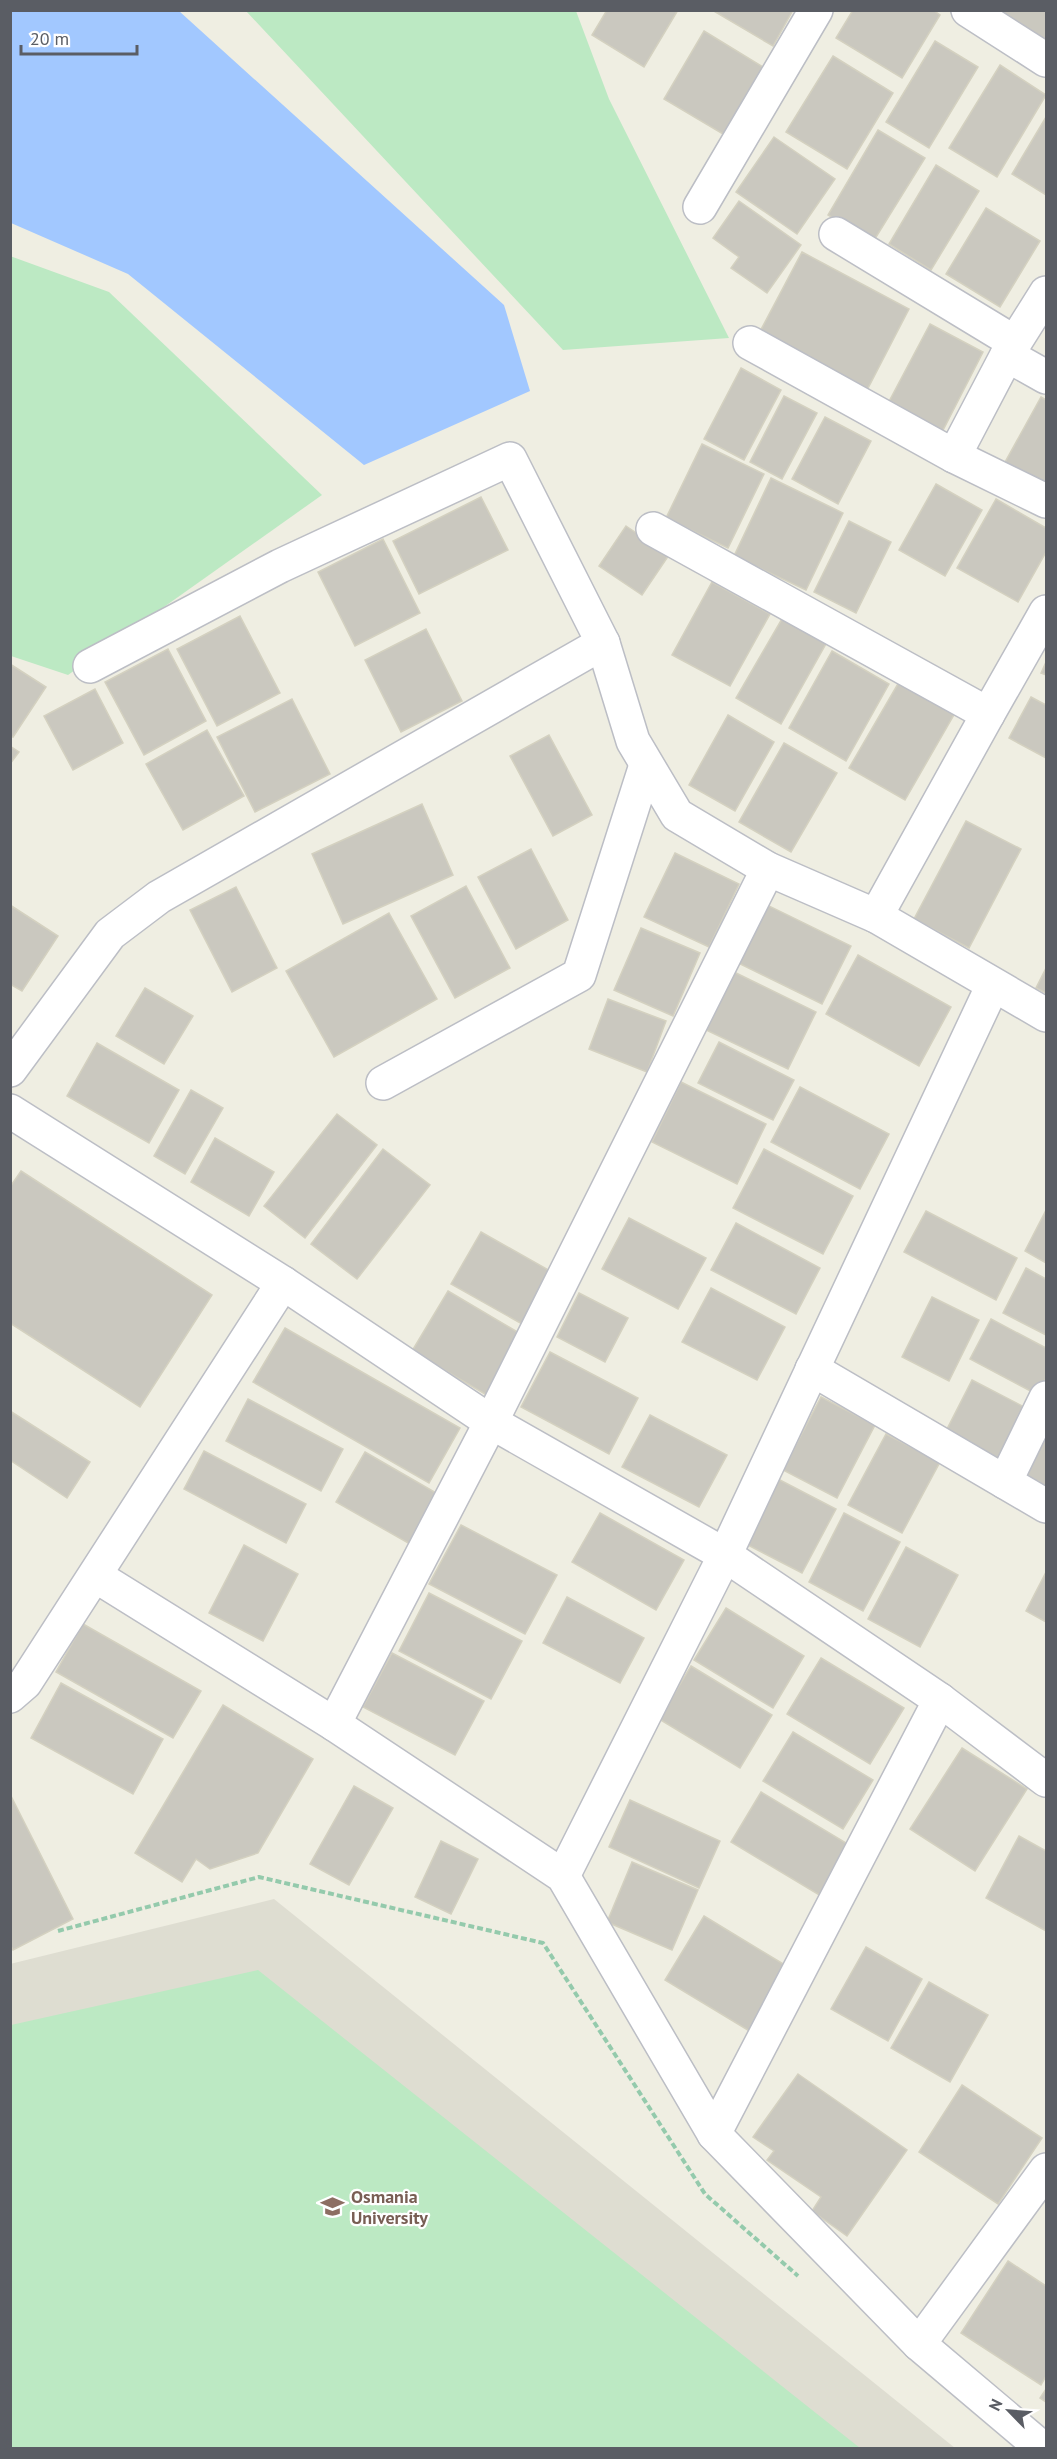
<svg xmlns="http://www.w3.org/2000/svg" width="1057" height="2459" viewBox="0 0 1057 2459" font-family="'PT Sans',sans-serif">
<rect width="100%" height="100%" fill="#efeee2"/>
<path fill="#deddd1" d="M274 1899 955 2448H11L10 1964Z"/>
<g fill="#bce9c3">
<path d="M246 11H576L609 99 729 338 563 350Z"/>
<path d="M10 256 109 292 322 495 68 675 11 656Z"/>
<path d="M258 1970 860 2448H11V2025Z"/>
</g>
<path fill="#a2c8ff" d="M11 10 179 11 504 305 530 391 364 465 128 274 11 223Z"/>
<g fill="#cac8bf" stroke="#d4d1c0" stroke-width="1.5">
<path d="M607 10H678L644 67 592 35Z"/>
<path d="M712 10H793L773 46Z"/>
<path d="M853 10H933L940 15 902 78 836 38Z"/>
<path d="M1003 10H1046V43L1000 15Z"/>
<path d="M704 31 768 70 728 137 664 99Z"/>
<path d="M935 41 978 67 929 148 886 122Z"/>
<path d="M833 56 893 93 847 169 786 132Z"/>
<path d="M1000 65 1046 95 997 177 949 148Z"/>
<path d="M1046 117V195L1012 174Z"/>
<path d="M878 130 925 158 873 242 828 215Z"/>
<path d="M774 137 835 179 797 234 736 192Z"/>
<path d="M936 165 979 191 931 270 889 244Z"/>
<path d="M739 201 801 245 767 293 731 268 739 257 713 238Z"/>
<path d="M986 208 1040 241 1000 307 946 274Z"/>
<path d="M802 252 909 309 865 394 757 337Z"/>
<path d="M930 324 983 352 938 440 884 411Z"/>
<path d="M741 368 781 390 744 460 704 439Z"/>
<path d="M784 396 817 413 782 479 750 462Z"/>
<path d="M1041 397 1046 400V487L1004 464Z"/>
<path d="M825 417 871 441 838 504 792 479Z"/>
<path d="M702 444 764 474 728 548 666 518Z"/>
<path d="M771 478 843 513 806 590 734 556Z"/>
<path d="M936 484 982 510 945 576 899 550Z"/>
<path d="M481 497 508 550 419 594 393 541Z"/>
<path d="M996 499 1046 528V552L1018 602 957 568Z"/>
<path d="M849 521 891 542 856 613 814 592Z"/>
<path d="M626 526 669 555 642 595 599 566Z"/>
<path d="M383 539 420 613 355 646 318 572Z"/>
<path d="M712 582 770 614 730 686 672 655Z"/>
<path d="M240 616 280 693 217 726 177 649Z"/>
<path d="M783 617 827 642 781 724 736 698Z"/>
<path d="M426 629 462 701 401 732 365 660Z"/>
<path d="M168 649 206 721 144 755 105 682Z"/>
<path d="M832 651 889 684 846 761 789 728Z"/>
<path d="M1046 662V675L1041 673Z"/>
<path d="M10 664 46 687 13 737 10 736Z"/>
<path d="M899 682 955 713 905 800 849 768Z"/>
<path d="M95 689 123 743 73 770 44 716Z"/>
<path d="M1031 697 1046 705V758L1009 738Z"/>
<path d="M292 699 330 774 255 812 217 737Z"/>
<path d="M728 715 774 742 735 811 689 785Z"/>
<path d="M207 730 244 796 183 830 146 764Z"/>
<path d="M549 735 592 815 553 836 510 756Z"/>
<path d="M784 743 837 773 791 852 739 822Z"/>
<path d="M10 746 19 752 10 764Z"/>
<path d="M422 804 453 875 343 924 312 854Z"/>
<path d="M966 821 1021 849 969 948 914 919Z"/>
<path d="M531 849 568 920 516 949 478 877Z"/>
<path d="M675 853 739 884 709 947 644 917Z"/>
<path d="M466 886 510 968 455 998 411 916Z"/>
<path d="M236 887 277 968 232 992 190 910Z"/>
<path d="M761 902 851 946 822 1004 732 960Z"/>
<path d="M10 905 58 936 22 991 10 984Z"/>
<path d="M389 913 437 999 334 1057 286 971Z"/>
<path d="M641 928 700 953 673 1016 614 990Z"/>
<path d="M858 955 951 1007 919 1066 826 1014Z"/>
<path d="M1046 968V993L1036 988Z"/>
<path d="M734 972 816 1012 788 1069 706 1030Z"/>
<path d="M145 988 193 1016 164 1064 116 1036Z"/>
<path d="M608 999 666 1021 647 1072 589 1049Z"/>
<path d="M719 1042 794 1080 773 1120 698 1083Z"/>
<path d="M97 1043 179 1090 149 1143 67 1096Z"/>
<path d="M681 1082 766 1124 737 1184 652 1142Z"/>
<path d="M800 1087 889 1134 860 1189 771 1142Z"/>
<path d="M191 1090 223 1108 185 1174 154 1156Z"/>
<path d="M337 1114 377 1145 305 1238 264 1206Z"/>
<path d="M215 1138 274 1172 249 1216 191 1182Z"/>
<path d="M383 1149 430 1185 357 1279 311 1244Z"/>
<path d="M764 1149 853 1196 823 1254 733 1208Z"/>
<path d="M21 1171 212 1295 140 1407 10 1323V1187Z"/>
<path d="M1046 1210V1263L1025 1251Z"/>
<path d="M926 1211 1017 1258 996 1300 904 1252Z"/>
<path d="M629 1218 706 1258 678 1309 602 1269Z"/>
<path d="M736 1223 820 1268 796 1314 711 1270Z"/>
<path d="M481 1232 552 1272 522 1324 451 1284Z"/>
<path d="M1026 1268 1046 1279V1335L1003 1313Z"/>
<path d="M711 1288 785 1327 757 1380 682 1342Z"/>
<path d="M448 1291 526 1337 490 1397 412 1351Z"/>
<path d="M579 1293 628 1318 605 1362 557 1337Z"/>
<path d="M932 1297 979 1320 949 1381 902 1357Z"/>
<path d="M991 1319 1046 1348V1378L1038 1395 970 1359Z"/>
<path d="M285 1328 460 1428 429 1483 253 1382Z"/>
<path d="M550 1352 638 1398 609 1454 521 1407Z"/>
<path d="M972 1380 1032 1411 1005 1462 946 1431Z"/>
<path d="M821 1397 875 1425 837 1498 783 1470Z"/>
<path d="M248 1399 343 1449 321 1491 226 1441Z"/>
<path d="M10 1411 90 1462 67 1498 10 1460Z"/>
<path d="M650 1415 727 1455 699 1507 622 1467Z"/>
<path d="M886 1434 940 1462 902 1533 848 1505Z"/>
<path d="M1046 1434V1488L1024 1477Z"/>
<path d="M204 1451 306 1504 286 1543 184 1489Z"/>
<path d="M365 1452 438 1494 410 1544 336 1502Z"/>
<path d="M776 1478 836 1509 802 1573 742 1542Z"/>
<path d="M600 1513 684 1560 656 1610 572 1562Z"/>
<path d="M844 1513 900 1542 863 1611 809 1582Z"/>
<path d="M461 1525 557 1575 525 1634 429 1584Z"/>
<path d="M244 1545 298 1574 263 1641 209 1613Z"/>
<path d="M906 1547 958 1575 920 1647 868 1619Z"/>
<path d="M1046 1572V1622L1026 1611Z"/>
<path d="M429 1593 522 1641 491 1699 399 1651Z"/>
<path d="M567 1597 644 1638 620 1683 543 1643Z"/>
<path d="M726 1608 804 1656 773 1708 694 1660Z"/>
<path d="M83 1624 201 1691 173 1738 56 1672Z"/>
<path d="M392 1653 484 1701 455 1755 363 1707Z"/>
<path d="M821 1658 904 1708 870 1764 787 1714Z"/>
<path d="M691 1666 772 1715 740 1768 659 1719Z"/>
<path d="M61 1683 163 1739 133 1794 31 1738Z"/>
<path d="M223 1705 313 1759 258 1853 210 1869 196 1859 182 1882 135 1853Z"/>
<path d="M793 1732 873 1780 843 1829 763 1781Z"/>
<path d="M962 1748 1027 1789 975 1871 910 1829Z"/>
<path d="M354 1786 393 1808 349 1885 310 1864Z"/>
<path d="M761 1792 851 1846 821 1896 731 1842Z"/>
<path d="M10 1794 73 1919 13 1950 10 1944Z"/>
<path d="M630 1800 720 1841 699 1888 609 1847Z"/>
<path d="M1019 1836 1046 1851V1931L986 1898Z"/>
<path d="M441 1841 478 1859 451 1914 415 1897Z"/>
<path d="M632 1862 698 1890 672 1950 607 1922Z"/>
<path d="M704 1916 790 1968 751 2032 665 1980Z"/>
<path d="M866 1947 922 1979 888 2041 831 2009Z"/>
<path d="M929 1982 988 2015 950 2082 891 2048Z"/>
<path d="M798 2074 907 2150 847 2236 812 2211 821 2197 767 2160 774 2151 753 2137Z"/>
<path d="M962 2085 1042 2138 998 2204 919 2152Z"/>
<path d="M1008 2261 1046 2286V2376L1041 2385 961 2333Z"/>
<path d="M1046 2389V2402L1040 2398Z"/>
</g>
<g fill="none" stroke-linecap="round" stroke-linejoin="round">
<defs>
<g id="street">
<path d="M968 10 1046 60"/>
<path d="M700 207 816 10"/>
<path d="M836 234 1014 342"/>
<path d="M750 343 954 456 1046 501"/>
<path d="M1007 355 1046 377"/>
<path d="M954 456 1007 355 1046 293"/>
<path d="M653 529 988 714"/>
<path d="M90 666 280 566 510 459 603 643 633 741 677 815 768 869 876 916 1046 1015"/>
<path d="M876 916 988 714 1046 612"/>
<path d="M10 1070 110 934 159 897 603 643"/>
<path d="M383 1083 579 975 646 765"/>
<path d="M10 1111 283 1283 491 1422 725 1555 940 1700 714 2134"/>
<path d="M812 1369 1046 1506"/>
<path d="M1005 1482 1046 1398"/>
<path d="M96 1576 334 1724 563 1876 714 2134 919 2344 1042 2448"/>
<path d="M10 1696 25 1683 283 1283"/>
<path d="M940 1700 1046 1780"/>
<path d="M334 1724 491 1422 768 869"/>
<path d="M563 1876 725 1555 993 985"/>
<path d="M919 2344 1046 2170"/>
</g>
</defs>
<use href="#street" stroke="#bcbec5" stroke-width="36"/>
<path stroke="#94caac" stroke-width="4" stroke-dasharray="6 3" stroke-linecap="butt" d="M58 1931 259 1877 543 1943 705 2194 798 2276"/>
<use href="#street" stroke="#fff" stroke-width="33"/>
</g>
<defs>
<symbol id="university-bare" viewBox="-9 -9 18 18"><path d="M0-5L7-2L0 1L-7-2ZM-4 1L0 2.5L4 1V4Q0 6-4 4Z" fill="#8d6e63" stroke="#fff" stroke-width="2.5" paint-order="stroke"/></symbol>
</defs>
<g fill-rule="evenodd">
<use href="#university-bare" x="316" y="2190" width="33" height="33"/>
</g>
<g text-anchor="middle" dominant-baseline="central" stroke-width="4.5" stroke-linejoin="round" paint-order="stroke">
<g font-size="18" font-weight="bold" fill="#785e54" stroke="#fff" text-anchor="start">
<text x="351" y="2196">Osmania<tspan x="351" dy="21">University</tspan></text>
</g>
</g>
<rect width="1057" height="2459" fill="none" stroke="#5a5d64" stroke-width="24"/>
<g transform="translate(1009 2411) rotate(295)" stroke="#ffffff" stroke-width="4.5" paint-order="stroke">
<path d="M0-4.5L10 22L0 15L-10 22Z" fill="#5a5d64"/>
<text y="-9" font-size="16" font-weight="bold" text-anchor="middle" fill="#5a5d64">N</text>
</g>
<path d="M21 45v9h116v-9" fill="none" stroke="#5a5d64" stroke-width="3"/>
<text x="30" y="45" font-size="18" fill="#5a5d64" stroke="#ffffff" stroke-width="4.5" paint-order="stroke">20 m</text>
</svg>
